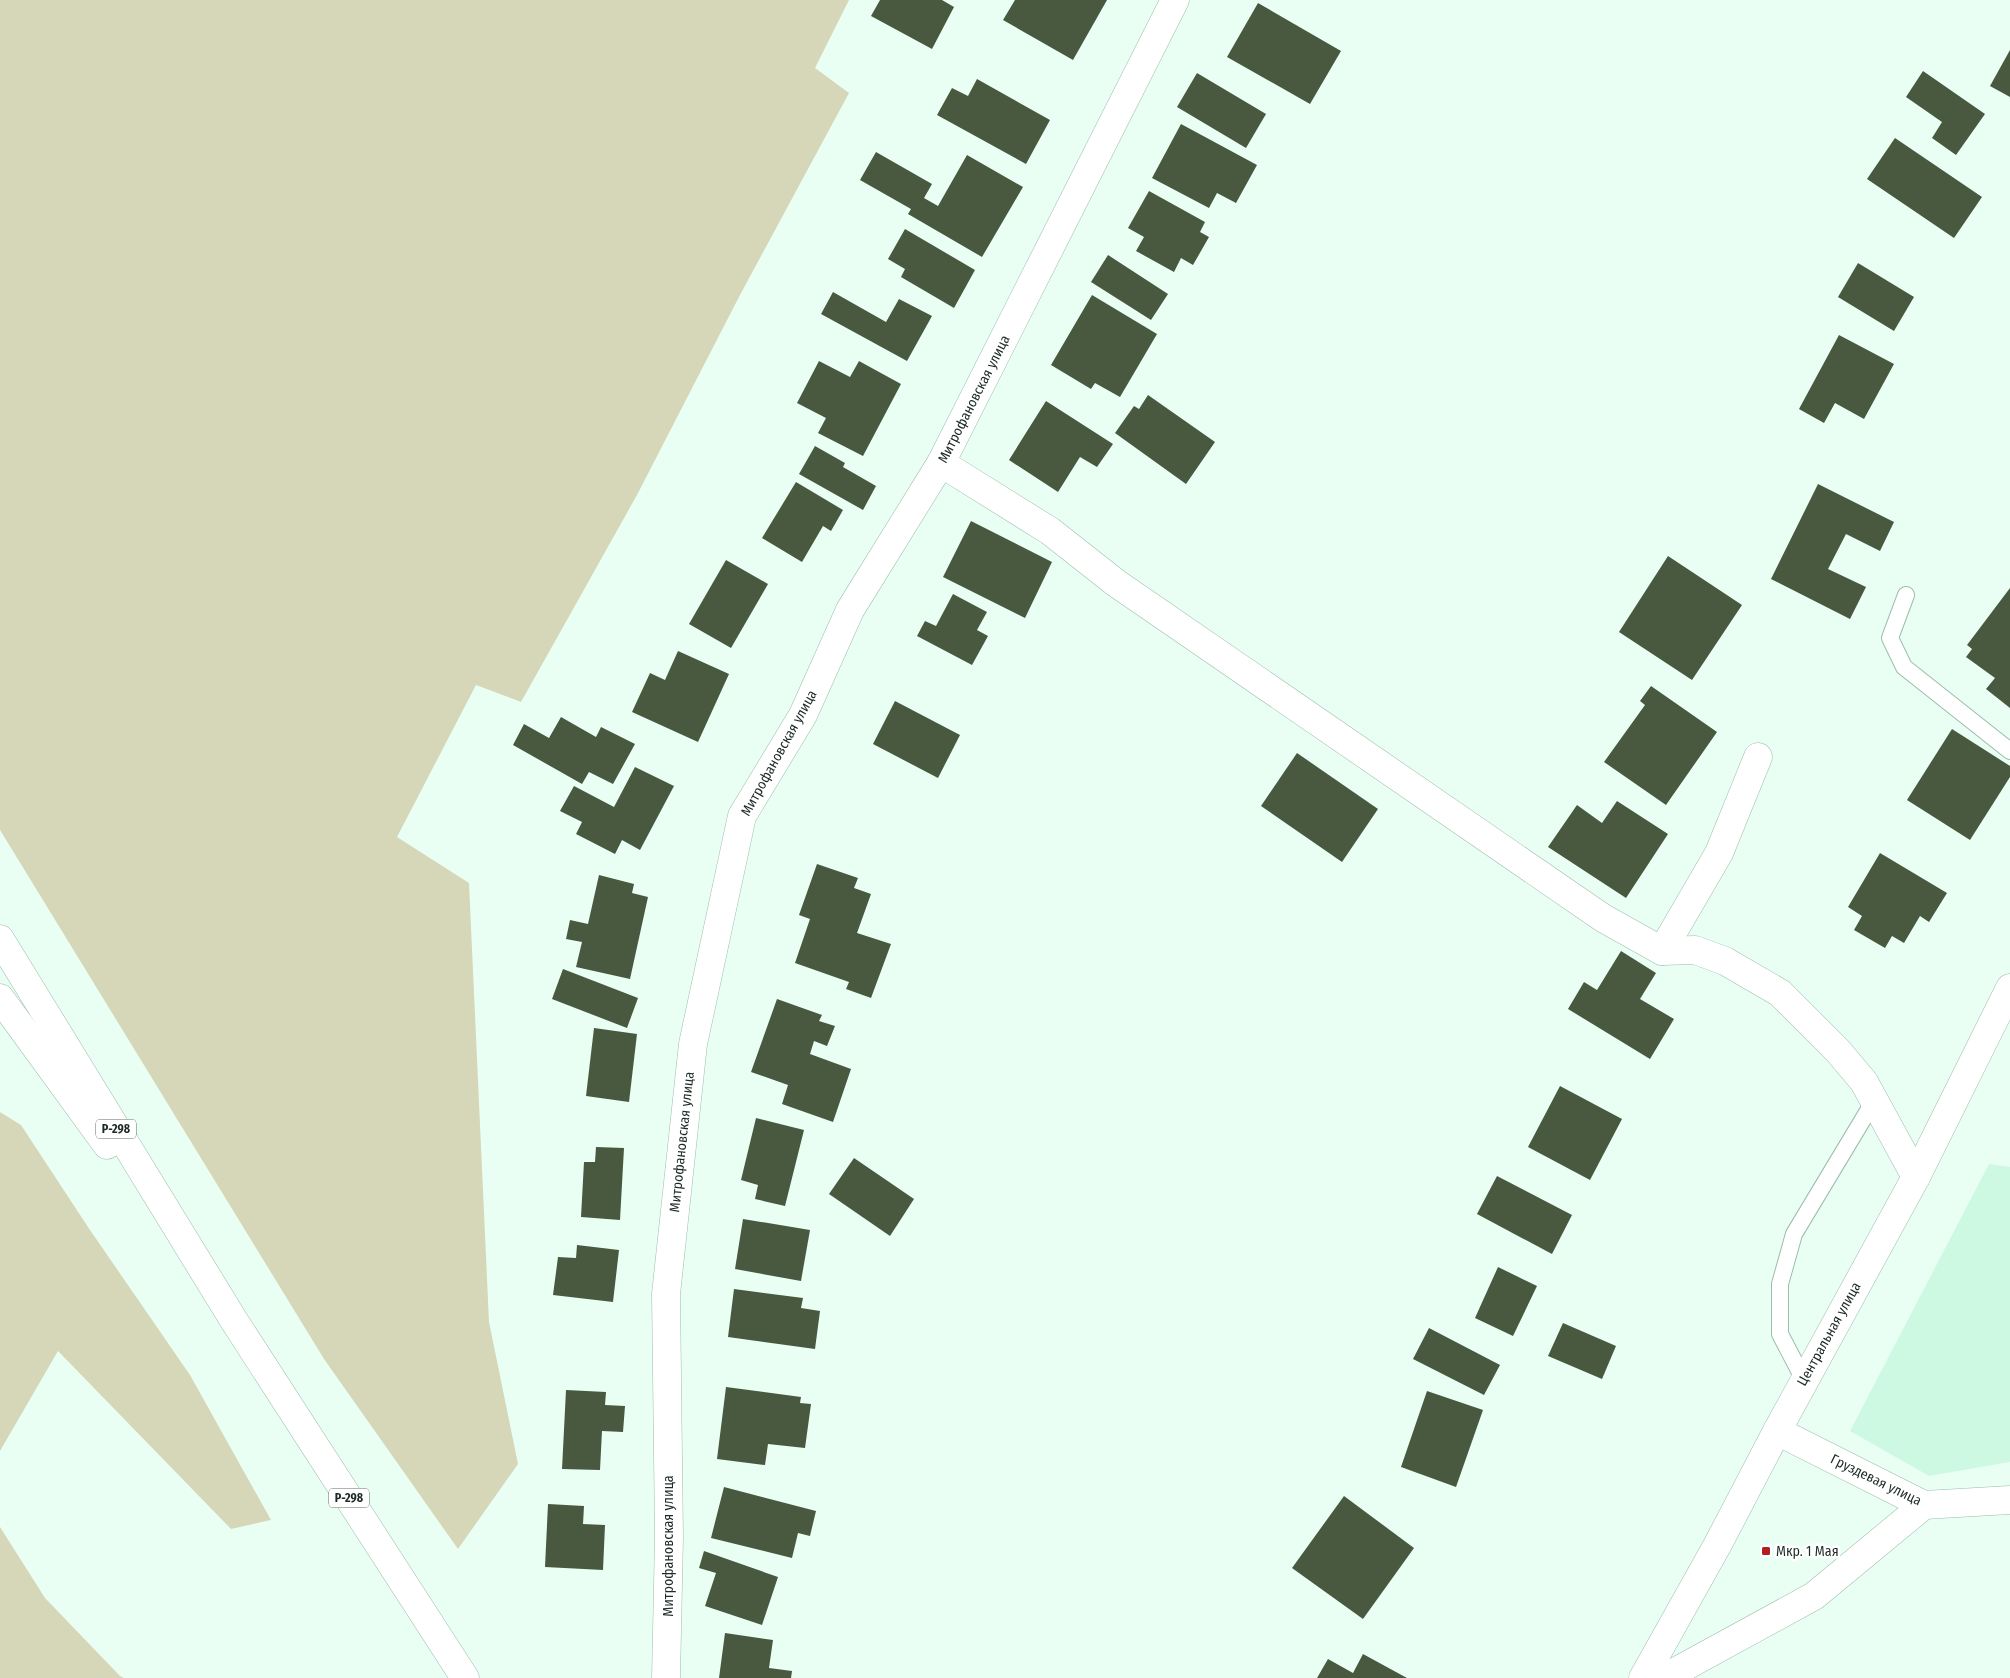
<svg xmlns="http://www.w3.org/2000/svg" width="2010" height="1678" viewBox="0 0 2010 1678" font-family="'Fira Sans Condensed',sans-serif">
<rect width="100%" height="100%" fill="#eafff4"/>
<path fill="#cdf9e2" d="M1989 1164 2010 1167V1462L1929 1476 1850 1431Z"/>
<g fill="#d6d7b8">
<path d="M0 0H849L815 68 849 93 740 295 637 495 521 702 476 685 397 837 469 883 489 1322 518 1464 458 1549 324 1359 0 830Z"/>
<path d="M0 1112 21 1125 90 1230 190 1375 271 1520 231 1529 58 1351 0 1451Z"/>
<path d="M0 1527 45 1598 120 1676 124 1678H0Z"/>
</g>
<g fill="#485940">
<path d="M880 0H942L954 7 932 49 871 16Z"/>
<path d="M1015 0H1107L1073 60 1003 20Z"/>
<path d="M1258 3 1341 51 1310 104 1227 57Z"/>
<path d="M2010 50V97L1990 86Z"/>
<path d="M1923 71 1985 114 1956 155 1932 138 1942 122 1906 97Z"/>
<path d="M1197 73 1266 114 1246 148 1177 107Z"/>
<path d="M977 79 1050 120 1026 164 937 115 952 88 968 96Z"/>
<path d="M1181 124 1257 165 1236 203 1217 193 1209 208 1152 178Z"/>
<path d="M1895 138 1982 197 1954 238 1867 179Z"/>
<path d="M876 152 932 184 924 198 938 206 967 155 1023 187 982 257 908 214 911 209 860 180Z"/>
<path d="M1149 191 1205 222 1200 232 1209 237 1193 265 1181 258 1174 272 1136 251 1144 237 1128 228Z"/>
<path d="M905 229 975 270 954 308 901 277 905 269 888 259Z"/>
<path d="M1108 255 1168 294 1151 320 1091 282Z"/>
<path d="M1858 263 1914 297 1894 331 1838 297Z"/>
<path d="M833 292 886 322 899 299 932 316 907 361 821 314Z"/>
<path d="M1092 295 1157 334 1120 397 1095 383 1091 389 1051 365Z"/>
<path d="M1839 335 1894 364 1864 419 1835 403 1824 423 1799 409Z"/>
<path d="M819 361 850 377 859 361 901 384 863 456 818 433 826 418 797 403Z"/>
<path d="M1148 395 1215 442 1186 484 1115 433 1134 406 1139 409Z"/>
<path d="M1046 401 1113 444 1097 467 1080 457 1058 492 1009 460Z"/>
<path d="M815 446 845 463 843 467 876 486 863 510 799 474Z"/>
<path d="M796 482 843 510 831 531 823 526 802 562 762 538Z"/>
<path d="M1818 484 1894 522 1880 551 1846 534 1828 569 1866 587 1850 619 1771 579Z"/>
<path d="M971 521 1052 562 1025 618 943 577Z"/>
<path d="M1668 556 1742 605 1692 680 1619 632Z"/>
<path d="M726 560 768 584 731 648 689 624Z"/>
<path d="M2010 588V708L1986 689 1995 678 1966 657 1972 649 1967 645Z"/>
<path d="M953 594 987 612 977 630 988 636 972 665 917 636 925 621 936 626Z"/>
<path d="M678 651 729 674 698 742 632 712 650 673 665 680Z"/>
<path d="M1651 686 1717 732 1666 805 1604 762 1645 705 1640 701Z"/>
<path d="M895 701 960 735 938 778 873 744Z"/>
<path d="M561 717 596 737 601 727 635 744 613 784 589 772 582 784 513 745 524 724 549 738Z"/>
<path d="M1952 729 2010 766V777L1970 840 1907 800Z"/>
<path d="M1297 753 1378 809 1342 862 1261 806Z"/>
<path d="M635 767 674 786 640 850 622 840 615 854 576 834 582 822 560 811 574 786 614 807Z"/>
<path d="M1617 801 1668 834 1626 898 1548 847 1577 805 1602 823Z"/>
<path d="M1880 853 1947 893 1929 922 1920 916 1904 943 1892 936 1885 948 1854 930 1862 916 1848 907Z"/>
<path d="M817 864 858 878 854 888 871 894 857 933 891 944 871 998 846 989 849 982 795 963 810 919 799 915Z"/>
<path d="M599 875 634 884 632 893 648 897 630 979 576 967 582 942 566 939 570 920 588 924Z"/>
<path d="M1621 951 1656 973 1640 999 1674 1019 1650 1059 1568 1009 1584 982 1597 990Z"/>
<path d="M563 969 638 998 627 1028 552 999Z"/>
<path d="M777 999 822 1015 819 1021 835 1026 827 1046 814 1041 810 1054 851 1069 833 1122 782 1104 788 1085 751 1072Z"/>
<path d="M594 1028 637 1034 629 1102 586 1096Z"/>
<path d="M1560 1086 1622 1119 1590 1180 1528 1147Z"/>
<path d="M756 1118 804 1130 785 1206 755 1199 758 1185 741 1180Z"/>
<path d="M596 1147 624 1148 620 1220 581 1217 584 1162H595Z"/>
<path d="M854 1158 914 1199 890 1236 829 1194Z"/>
<path d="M1497 1176 1572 1215 1552 1254 1477 1214Z"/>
<path d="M743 1219 810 1230 801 1281 735 1269Z"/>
<path d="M577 1245 619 1250 613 1302 553 1295 558 1257 576 1258Z"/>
<path d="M1498 1267 1537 1286 1513 1336 1475 1318Z"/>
<path d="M734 1289 803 1298 801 1308 820 1311 815 1349 728 1337Z"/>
<path d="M1563 1323 1616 1346 1602 1379 1548 1356Z"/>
<path d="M1429 1328 1500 1365 1484 1395 1413 1359Z"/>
<path d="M726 1387 801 1397 800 1403 811 1404 805 1448 768 1444 765 1465 717 1459Z"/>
<path d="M566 1390 606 1392 605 1405 625 1406 623 1432 602 1431 600 1470 562 1469Z"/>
<path d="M1427 1391 1483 1410 1456 1487 1401 1467Z"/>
<path d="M724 1487 816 1511 810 1536 798 1533 792 1558 711 1538Z"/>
<path d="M1344 1496 1414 1548 1363 1619 1292 1568Z"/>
<path d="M548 1504 584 1506 583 1524 605 1525 603 1570 545 1567Z"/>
<path d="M704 1551 778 1577 762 1625 705 1606 716 1573 699 1568Z"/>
<path d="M725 1633 773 1640 769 1668 792 1671 791 1678H719Z"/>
<path d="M1363 1654 1407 1678H1317L1328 1659 1353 1673Z"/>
</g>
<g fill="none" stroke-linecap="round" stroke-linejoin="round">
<defs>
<g id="service">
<path d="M1906 595 1890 638 1904 667 2010 751"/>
<path d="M1804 1380 1780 1334V1284L1794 1234 1874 1101"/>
</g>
<g id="minor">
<path d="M941 463 1050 531 1116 583 1603 918 1662 951 1695 950 1725 961 1780 993 1838 1051 1864 1082 1916 1177"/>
<path d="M1662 951 1719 853 1758 757"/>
<path d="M1777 1431 1924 1505 2010 1500"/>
<path d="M666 1678 669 1537 666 1294 693 1044 742 816 803 715 850 610 941 463 1175 0"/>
<path d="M1664 1678 1814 1596 1924 1505"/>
</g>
<path id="tertiary" d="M1643 1678 1718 1544 1777 1431 1916 1177 2010 988"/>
<g id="trunk">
<path d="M0 939 233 1319 465 1678"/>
<path d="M0 998 107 1145"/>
</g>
</defs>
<use href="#service" stroke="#9bbdac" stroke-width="18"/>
<use href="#minor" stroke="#9bbdac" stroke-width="29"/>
<use href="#tertiary" stroke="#9bbdac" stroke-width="29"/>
<use href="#trunk" stroke="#9bbdac" stroke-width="29"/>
<use href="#service" stroke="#fff" stroke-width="16"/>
<use href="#minor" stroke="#fff" stroke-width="28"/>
<use href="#tertiary" stroke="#fff" stroke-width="28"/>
<use href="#trunk" stroke="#fff" stroke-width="28"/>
</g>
<rect fill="#b01f21" stroke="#fff" stroke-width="2" x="1761" y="1546" width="10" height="10" rx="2.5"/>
<g text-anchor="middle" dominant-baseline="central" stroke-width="5" stroke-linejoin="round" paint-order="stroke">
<g fill="#fff" stroke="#616b66" stroke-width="1">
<rect x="96" y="1119.5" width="40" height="19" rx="4"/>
<rect x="329" y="1488.5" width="40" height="19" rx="4"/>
</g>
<g font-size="12" font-weight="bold" fill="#1d2b24">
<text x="116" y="1129">Р-298</text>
<text x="349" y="1498">Р-298</text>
</g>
<g font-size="14" fill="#1d2b24" stroke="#fff">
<text transform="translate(974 399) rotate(-63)">Митрофановская улица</text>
<text transform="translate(779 753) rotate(-61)">Митрофановская улица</text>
<text transform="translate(682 1142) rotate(-84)">Митрофановская улица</text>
<text transform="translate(1829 1334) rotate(-61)">Центральная улица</text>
<text transform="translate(1876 1480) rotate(26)">Груздевая улица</text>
<text transform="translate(668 1546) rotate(-90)">Митрофановская улица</text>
</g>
<g font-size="14" fill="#1d2b24" stroke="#fff" text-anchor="start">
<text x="1776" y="1551">Мкр. 1 Мая</text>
</g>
</g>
</svg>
